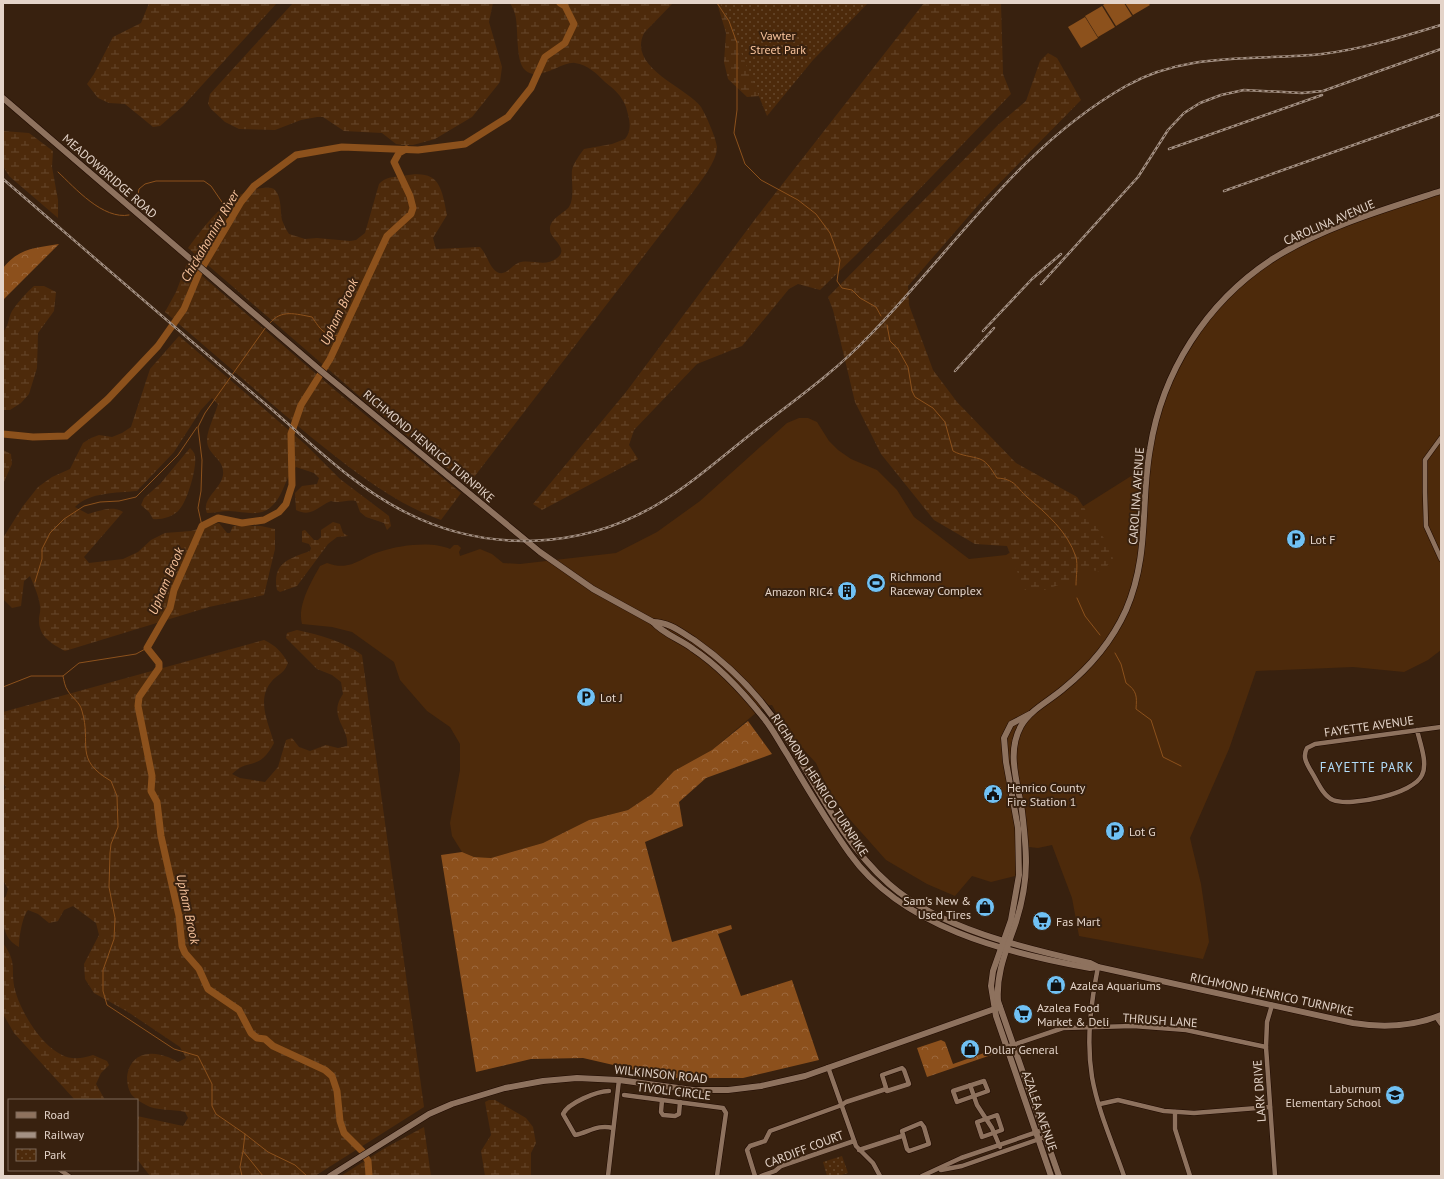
<svg xmlns="http://www.w3.org/2000/svg" width="1444" height="1179" viewBox="0 0 1444 1179" font-family="'PT Sans',sans-serif">
<defs>
<pattern id="forest-crowns" width="20" height="18" patternUnits="userSpaceOnUse"><rect width="20" height="18" fill="#8c501c"/><path d="M2 6a3 3 0 1 1 6 0M12 15a3 3 0 1 1 6 0" fill="none" stroke="#9c683c"/></pattern>
<pattern id="wetland-marsh" width="20" height="14" patternUnits="userSpaceOnUse"><rect width="20" height="14" fill="#4d2a0b"/><path d="M1 5h8M5 5V1M11 12h8M15 12V8" fill="none" stroke="#66482d"/></pattern>
<pattern id="park-dots" width="8" height="8" patternUnits="userSpaceOnUse"><rect width="8" height="8" fill="#4d2a0b"/><path d="M2 2h.1M6 6h.1" fill="none" stroke="#66482d" stroke-width="1.8" stroke-linecap="round"/></pattern>
</defs>
<rect width="100%" height="100%" fill="#38210f"/>
<path fill="#4d2a0b" d="M1441 191V650L1428 660 1404 672 1353 667 1256 671 1229 749 1190 838 1201 884 1206 918 1209 942 1203 959 1079 936 1072 898 1052 845 1038 848 1020 846 1019 875 991 882 972 876 955 896 927 884 886 860 845 814 828 789 816 763 787 732 772 705 764 706 712 750 674 771 652 794 628 810 589 820 543 843 491 858 474 857 462 852 452 836 450 823 460 770V744L450 727 427 711 400 680 394 662 352 632 332 627 302 624C297 606 311 582 320 566L327 563C352 572 360 557 382 551 401 545 432 541 450 549L454 545H458L461 548 459 552 460 556 480 549 492 554 503 563 520 564 616 553 657 532 700 501 787 423 799 418H808L817 422 829 441 838 450 851 459 877 470 897 490 914 517 969 559 1006 555 1147 466 1166 387 1198 329 1255 272 1315 237Z"/>
<g fill="url(#forest-crowns)">
<path d="M59 244 3 300V268C19 248 35 248 59 244Z"/>
<path d="M748 721 772 754 706 778 679 802 683 826 645 842 672 942 731 925 732 929 718 934 741 996 792 980 819 1060 743 1078H670L583 1058 531 1059 476 1072 441 855 462 852 474 857 491 858 543 843 589 820 628 810 652 794 674 771 712 750Z"/>
<path d="M941 1040 945 1042 953 1064 1001 1047 1003 1051 927 1077 917 1048Z"/>
</g>
<g fill="url(#wetland-marsh)">
<path d="M149 3H277L183 106 160 126 153 127 125 104 109 103 98 98 87 84 94 74 113 37 141 23Z"/>
<path d="M293 3H493L489 22 502 67 500 82 472 117 435 139 413 145H402L396 144 382 133 344 131 323 117H317L301 120 275 130 239 129 225 122 211 109 208 104 210 94Z"/>
<path d="M510 3H673L644 33C627 68 687 87 701 107 706 115 716 138 717 147 717 161 701 181 693 192L468 485 365 401 188 248C207 223 229 191 263 188 267 188 272 187 275 190 282 198 280 211 282 220 284 225 286 230 289 234L305 239 317 238 350 241 356 240 365 233 379 184C385 177 393 177 402 176 438 169 441 183 447 215L433 238 436 249 480 247C487 254 489 267 497 272 505 277 511 266 518 263 530 258 545 268 557 258 570 248 550 239 550 230 549 219 563 214 569 207 575 197 571 181 572 170 574 162 579 156 584 149L612 144 625 139C633 129 629 118 626 107 622 96 614 89 605 82 596 73 588 65 575 63 562 61 539 83 525 70 515 61 519 28 515 14 514 10 512 7 510 3Z"/>
<path d="M717 3H840L760 96 747 97 728 79 724 62 726 33Z"/>
<path d="M924 3H1001L1003 74 1011 94 857 254 820 290 798 284 789 289 742 346 697 364 634 430 629 445 638 459 542 510 533 504 626 392 756 218Z"/>
<path d="M1048 53 1057 58 1081 100 980 203 908 286 909 305 933 370 957 402 1016 463 1077 497 1111 549 1113 559 1102 572 1081 568 1070 581 1033 594 1024 589 1007 546 975 544 934 520 881 454 855 402 833 310 828 297 999 124 1026 101 1040 61Z"/>
<path d="M3 131 29 133 53 151 52 167 58 200V218L9 176 3 166Z"/>
<path d="M187 263 336 391 461 493 441 520C393 503 351 469 311 437 262 396 214 354 165 312L176 292Z"/>
<path d="M34 286H44L56 292 54 311 38 333 37 368 29 394 21 403 10 410H3V332C9 326 8 318 12 311 18 302 26 293 34 286Z"/>
<path d="M179 336 306 445 340 479 389 516 391 526 387 530 384 523 366 517 360 512 356 501C347 499 340 504 331 501 318 506 312 518 296 510L295 493 302 486 317 484 319 478 314 473 296 467C287 475 285 487 279 497 265 520 250 512 229 511 222 511 214 513 207 513 201 499 221 489 223 475 225 458 207 456 207 440 207 430 215 415 218 404L212 398 201 410 174 452 137 491C116 493 90 492 75 507L88 514C99 511 113 505 123 512L84 557 89 563 123 559 138 552 151 540 165 533 191 531 219 523 227 533H230L233 526H261L275 529V549L264 595 209 607 65 651C52 644 38 636 39 619 39 615 41 611 40 606 39 596 34 586 30 576L24 581 21 606 12 608 3 599V538L23 506 38 487 52 477 70 469 83 443 91 438 99 435 112 437 122 433 131 427 150 369Z"/>
<path d="M190 448C192 450 195 453 195 456 197 468 187 504 177 512 171 517 161 520 153 519L149 512 141 505 144 498 160 484Z"/>
<path d="M3 450 11 454 12 464 3 484Z"/>
<path d="M333 522 340 524 343 533 348 536 337 537 328 544 297 586 280 592 277 590C272 563 288 559 310 551L311 548 309 544 302 542V531L305 530 314 540H318L321 537V530Z"/>
<path d="M297 630C320 635 343 641 362 655L424 1107 315 1176H150L137 1159V1116L183 1126 188 1118 185 1112C173 1109 156 1111 146 1105 142 1103 134 1098 131 1094 122 1078 129 1055 149 1054 159 1053 169 1057 178 1062L186 1058 180 1047 128 1012 94 993 85 979 84 964 99 935 96 923 73 906 64 910 58 921 49 923 38 914 28 910C22 917 19 938 19 947 0 937 3 918 3 899L6 896 8 889 3 880V793L6 787 3 783V712L264 640C275 645 282 652 288 663 283 675 279 673 272 681 256 699 268 722 274 743 259 772 249 757 232 774L240 778 265 782 278 767 286 740 292 738 299 747 310 751 326 745 338 748 347 746C350 728 327 717 343 694L341 682 332 675 317 669 286 638 287 633Z"/>
<path d="M3 943C18 964 10 968 15 990 21 1013 46 1055 72 1058 80 1059 86 1057 93 1055L107 1061 109 1065 101 1073 96 1084 105 1100H75L14 1033 3 1014Z"/>
<path d="M489 1100H495L526 1118 533 1127 536 1143 531 1153V1176H485L481 1151 491 1135 485 1102Z"/>
<path d="M424 1127 431 1176H341L385 1148Z"/>
</g>
<g fill="url(#park-dots)">
<path d="M721 3H868L813 60 767 116Z"/>
<path d="M842 1156 848 1173 838 1176H827L823 1162Z"/>
</g>
<g fill="#8c511c">
<path d="M1106 3H1124L1132 16 1116 26 1103 5Z"/>
<path d="M1125 3H1148L1150 5 1133 15Z"/>
<path d="M1102 6 1115 27 1098 37 1085 16Z"/>
<path d="M1085 17 1098 38 1081 48 1068 27Z"/>
</g>
<g fill="none" stroke-linecap="round" stroke-linejoin="round">
<g stroke="#8c511c" stroke-width="1">
<path d="M717 3 729 21 737 43V110L734 133 745 164 761 180 798 200 816 214 830 233 840 260 837 281 842 288 852 290 860 298 876 307 881 316"/>
<path d="M58 172C75 188 103 220 129 215"/>
<path d="M136 206 139 189 145 184 156 181H204L211 186 224 205 236 211"/>
<path d="M270 323C281 309 296 314 312 317 321 330 323 335 341 336"/>
<path d="M887 325 890 341 898 349 908 367 912 391 915 397 933 408 945 422 953 451C962 456 971 456 980 459 988 462 993 472 997 478 1015 479 1016 487 1027 497 1047 514 1067 531 1076 557 1078 565 1076 576 1076 585"/>
<path d="M202 526 198 508 201 491 202 460 198 427 205 413 266 327"/>
<path d="M35 582 42 559V549L50 533 64 519 84 506 100 502 119 501 136 497 178 455 197 427"/>
<path d="M1077 598 1085 616 1100 635"/>
<path d="M1115 653 1121 664 1126 683C1137 691 1137 696 1136 709L1151 720 1163 757 1181 766"/>
<path d="M63 676C64 681 65 687 68 691 72 698 80 702 82 711 92 744 73 759 111 781L117 796 118 827 111 844 110 853 109 887 115 918 114 939 103 970V991L107 1005 174 1049 198 1056 212 1084V1106L216 1114 245 1134 268 1152 295 1165 307 1176"/>
<path d="M3 687 31 676H63L79 663 136 654 147 648"/>
<path d="M245 1134 243 1151 263 1176"/>
<path d="M242 1176 240 1167 243 1151"/>
</g>
<g stroke="#8c511c" stroke-width="7">
<path d="M3 434 33 437 66 436 108 399 158 346 184 309 199 273 241 202 254 186 296 155 342 147 418 150 465 144 508 117 531 88 545 57 565 43 574 24 565 6 560 3"/>
<path d="M369 1176 368 1161 362 1151 344 1133 340 1121 337 1091 332 1076 325 1070 273 1046 265 1039 257 1038 251 1033 239 1010 208 989 199 969 185 953 182 946 179 916 161 836 157 802 151 791 152 776 138 706 139 697 159 668V663L147 648 170 608 174 590 202 526 218 518 242 523 264 520 279 512 286 504 292 485 291 434 301 405 330 359 387 236 411 214 413 208 410 196 394 162 399 153 406 149"/>
</g>
<defs>
<g id="street">
<path d="M1441 438 1425 460V492L1426 526 1441 559"/>
<path d="M1417 730C1420 743 1428 763 1422 775 1414 794 1350 807 1333 800 1322 795 1317 780 1311 771 1307 764 1302 757 1307 748L1315 744 1441 727"/>
<path d="M1098 967C1091 1003 1086 1040 1092 1077 1098 1111 1113 1144 1124 1176"/>
<path d="M1272 1005 1267 1022 1266 1047 1275 1176"/>
<path d="M1436 1017 1441 1024"/>
<path d="M1010 1046 1063 1028 1133 1026 1186 1030 1266 1047"/>
<path d="M828 1067 856 1146 873 1163 880 1176"/>
<path d="M902 1068 904 1070 909 1084 887 1091 882 1075Z"/>
<path d="M984 1081 988 1091 957 1102 953 1091Z"/>
<path d="M970 1085 977 1105 992 1128 1000 1147"/>
<path d="M609 1091C597 1091 568 1103 563 1114L575 1135C589 1132 598 1124 613 1128"/>
<path d="M624 1095 723 1108 726 1113 717 1176"/>
<path d="M662 1100 661 1112 663 1115 675 1116 679 1114 680 1102"/>
<path d="M1100 1104 1118 1100 1164 1111 1194 1113 1270 1107"/>
<path d="M1175 1112V1129L1190 1176"/>
<path d="M997 1115 1002 1130 982 1137 977 1122Z"/>
<path d="M921 1123 924 1127 929 1144 909 1151 907 1149 902 1131Z"/>
<path d="M859 1150 902 1136"/>
<path d="M60 1170 69 1176"/>
<path d="M941 1170 962 1166 1045 1137"/>
<path d="M608 1176 619 1080"/>
<path d="M755 1176 747 1150 750 1146 765 1141 770 1131 842 1105 846 1102 886 1089"/>
<path d="M761 1176 775 1171 781 1166 854 1141"/>
<path d="M922 1176 961 1158 1043 1130"/>
</g>
<g id="secondary">
<path d="M3 98 321 371 540 552 593 589 653 622C663 634 680 639 693 649 720 667 742 691 762 716 772 727 779 742 787 754 807 788 827 822 850 854 902 927 1006 953 1090 968L1098 967 1353 1023C1384 1028 1412 1027 1441 1015"/>
<path d="M653 622C669 622 681 632 694 640 731 666 763 699 787 738 818 789 844 844 889 884 940 929 1024 948 1090 963L1098 967"/>
<path d="M1030 714 1011 724 1004 738 1006 762 1018 828 1019 875 1011 920 993 971 991 986 996 1016 1051 1176"/>
<path d="M330 1176 429 1114 452 1104 505 1088 543 1081 577 1078 619 1080 693 1090H728L761 1086 805 1076 1000 1007"/>
<path d="M1059 1176 998 1001C996 972 1007 949 1016 922 1022 903 1026 882 1026 862 1026 845 1024 828 1022 811 1018 783 1006 753 1021 726 1030 710 1049 701 1063 689 1089 668 1112 641 1126 610 1150 554 1140 505 1150 449 1162 372 1206 303 1271 260 1320 228 1385 209 1441 191"/>
</g>
</defs>
<use href="#street" stroke="#1f0a00" stroke-width="5.5"/>
<use href="#secondary" stroke="#1f0a00" stroke-width="7"/>
<use href="#street" stroke="#8e725e" stroke-width="4.5"/>
<use href="#secondary" stroke="#8e725e" stroke-width="6"/>
<defs>
<g id="rail">
<path d="M1169 149 1322 95"/>
<path d="M3 179C89 253 175 328 262 401 308 440 352 486 407 513 487 553 581 550 658 504 693 483 724 455 756 430 795 400 836 371 870 335 953 250 1020 146 1126 86 1187 51 1255 61 1322 54 1363 49 1402 37 1441 25"/>
<path d="M1224 191 1441 114"/>
<path d="M1041 284 1138 177 1168 130 1184 113 1200 103 1221 95 1244 90 1302 93 1323 91 1441 49"/>
<path d="M983 331 1032 279 1061 254"/>
<path d="M955 371 994 328"/>
</g>
</defs>
<use href="#rail" stroke="#a39083" stroke-width="2.5"/>
<use href="#rail" stroke="#38210f" stroke-width="1" stroke-dasharray="3" stroke-linecap="butt"/>
</g>
<defs>
<symbol id="parking-disc" viewBox="-11 -11 22 22"><circle r="9.5" fill="#70c1f4" stroke="#38210f"/><path d="M-3.5-5.5H1a3.5 3.5 0 0 1 0 7H-1V5.5H-3.5ZM-1-3.4V-.6H.8a1.4 1.4 0 0 0 0-2.8Z" fill="#111"/></symbol>
<symbol id="stadium-disc" viewBox="-11 -11 22 22"><circle r="9.5" fill="#70c1f4" stroke="#38210f"/><path d="M0-5a6.5 5 0 1 0 0 10a6.5 5 0 1 0 0-10ZM-3.5-1.8h7v3.6h-7Z" fill="#111"/></symbol>
<symbol id="building-disc" viewBox="-11 -11 22 22"><circle r="9.5" fill="#70c1f4" stroke="#38210f"/><path d="M-4-6H4V6H1V3H-1V6H-4ZM-2.5-4.3h1.7v1.8h-1.7ZM.8-4.3h1.7v1.8H.8ZM-2.5-1h1.7V.8h-1.7ZM.8-1h1.7V.8H.8Z" fill="#111"/></symbol>
<symbol id="civic-disc" viewBox="-11 -11 22 22"><circle r="9.5" fill="#70c1f4" stroke="#38210f"/><path d="M-.6-6.5H3V-4.5H.6V-3L4-1V1h2V6H-6V1h2V-1L-.6-3ZM-1.2 2.5V6h2.4V2.5Z" fill="#111"/></symbol>
<symbol id="shop-disc" viewBox="-11 -11 22 22"><circle r="9.5" fill="#70c1f4" stroke="#38210f"/><path d="M-5-2.5h2.3a2.7 3.5 0 0 1 5.4 0H5L5.5 6h-11ZM-1.5-2.5h3a1.5 2.3 0 0 0-3 0Z" fill="#111"/></symbol>
<symbol id="supermarket-disc" viewBox="-11 -11 22 22"><circle r="9.5" fill="#70c1f4" stroke="#38210f"/><path d="M-6-5.5h2.5l.6 2H6L4.5 2H-2.5L-4.4-4H-6ZM-1.5 3.2a1.3 1.3 0 1 0 .1 0ZM3 3.2a1.3 1.3 0 1 0 .1 0Z" fill="#111"/></symbol>
<symbol id="school-disc" viewBox="-11 -11 22 22"><circle r="9.5" fill="#70c1f4" stroke="#38210f"/><path d="M0-5L7-2L0 1L-7-2ZM-4 1L0 2.5L4 1V4Q0 6-4 4Z" fill="#111"/></symbol>
</defs>
<g fill-rule="evenodd">
<use href="#parking-disc" x="1285" y="528" width="22" height="22"/>
<use href="#stadium-disc" x="865" y="572" width="22" height="22"/>
<use href="#building-disc" x="836" y="580" width="22" height="22"/>
<use href="#parking-disc" x="575" y="686" width="22" height="22"/>
<use href="#civic-disc" x="982" y="783" width="22" height="22"/>
<use href="#parking-disc" x="1104" y="820" width="22" height="22"/>
<use href="#shop-disc" x="974" y="896" width="22" height="22"/>
<use href="#supermarket-disc" x="1031" y="910" width="22" height="22"/>
<use href="#shop-disc" x="1045" y="974" width="22" height="22"/>
<use href="#supermarket-disc" x="1012" y="1003" width="22" height="22"/>
<use href="#shop-disc" x="959" y="1038" width="22" height="22"/>
<use href="#school-disc" x="1384" y="1084" width="22" height="22"/>
</g>
<g text-anchor="middle" dominant-baseline="central" stroke-width="4" stroke-linejoin="round" paint-order="stroke">
<g font-size="12" fill="#fac59e" stroke="#38210f">
<text x="778" y="35">Vawter<tspan x="778" dy="14">Street Park</tspan></text>
</g>
<g font-size="12" fill="#e4d4c9" stroke="#38210f">
<text transform="translate(110 176) rotate(41)">MEADOWBRIDGE ROAD</text>
<text transform="translate(1329 222) rotate(-23)">CAROLINA AVENUE</text>
<text transform="translate(429 446) rotate(40)">RICHMOND HENRICO TURNPIKE</text>
<text transform="translate(1136 496) rotate(-86)">CAROLINA AVENUE</text>
<text transform="translate(1369 726) rotate(-8)">FAYETTE AVENUE</text>
<text transform="translate(820 785) rotate(57)">RICHMOND HENRICO TURNPIKE</text>
<text transform="translate(1272 994) rotate(12)">RICHMOND HENRICO TURNPIKE</text>
<text transform="translate(1160 1020) rotate(4)">THRUSH LANE</text>
<text transform="translate(661 1074) rotate(6)">WILKINSON ROAD</text>
<text transform="translate(674 1091) rotate(7)">TIVOLI CIRCLE</text>
<text transform="translate(1259 1091) rotate(-94)">LARK DRIVE</text>
<text transform="translate(1040 1111) rotate(71)">AZALEA AVENUE</text>
<text transform="translate(804 1149) rotate(-21)">CARDIFF COURT</text>
</g>
<g font-size="12" fill="#e4d4c9" stroke="#38210f" text-anchor="start">
<text x="1310" y="539">Lot F</text>
<text x="890" y="576">Richmond<tspan x="890" dy="14">Raceway Complex</tspan></text>
<text x="833" y="591" text-anchor="end">Amazon RIC4</text>
<text x="600" y="697">Lot J</text>
<text x="1007" y="787">Henrico County<tspan x="1007" dy="14">Fire Station 1</tspan></text>
<text x="1129" y="831">Lot G</text>
<text x="971" y="900" text-anchor="end">Sam's New &amp;<tspan x="971" dy="14">Used Tires</tspan></text>
<text x="1056" y="921">Fas Mart</text>
<text x="1070" y="985">Azalea Aquariums</text>
<text x="1037" y="1007">Azalea Food<tspan x="1037" dy="14">Market &amp; Deli</tspan></text>
<text x="984" y="1049">Dollar General</text>
<text x="1381" y="1088" text-anchor="end">Laburnum<tspan x="1381" dy="14">Elementary School</tspan></text>
</g>
<g font-size="13" font-style="italic" fill="#f7c29b" stroke="#38210f">
<text transform="translate(210 236) rotate(-60)">Chickahominy River</text>
<text transform="translate(339 312) rotate(-65)">Upham Brook</text>
<text transform="translate(166 581) rotate(-67)">Upham Brook</text>
<text transform="translate(188 909) rotate(78)">Upham Brook</text>
</g>
<g font-size="13" letter-spacing="1" fill="#b3defb" stroke="#38210f">
<text x="1367" y="767">FAYETTE PARK</text>
</g>
</g>
<rect width="1444" height="1179" fill="none" stroke="#e4d4c9" stroke-width="8"/>
<rect x="8" y="1099" width="130" height="72" fill="#38210f" stroke="#7d6959"/>
<rect x="16" y="1112" width="20" height="6" fill="#8e725e" stroke="#7d6959"/>
<text x="44" y="1119" font-size="12" fill="#e4d4c9">Road</text>
<rect x="16" y="1132" width="20" height="6" fill="#a39083" stroke="#7d6959"/>
<text x="44" y="1139" font-size="12" fill="#e4d4c9">Railway</text>
<rect x="16" y="1149" width="20" height="12" fill="url(#park-dots)" stroke="#7d6959"/>
<text x="44" y="1159" font-size="12" fill="#e4d4c9">Park</text>
</svg>
